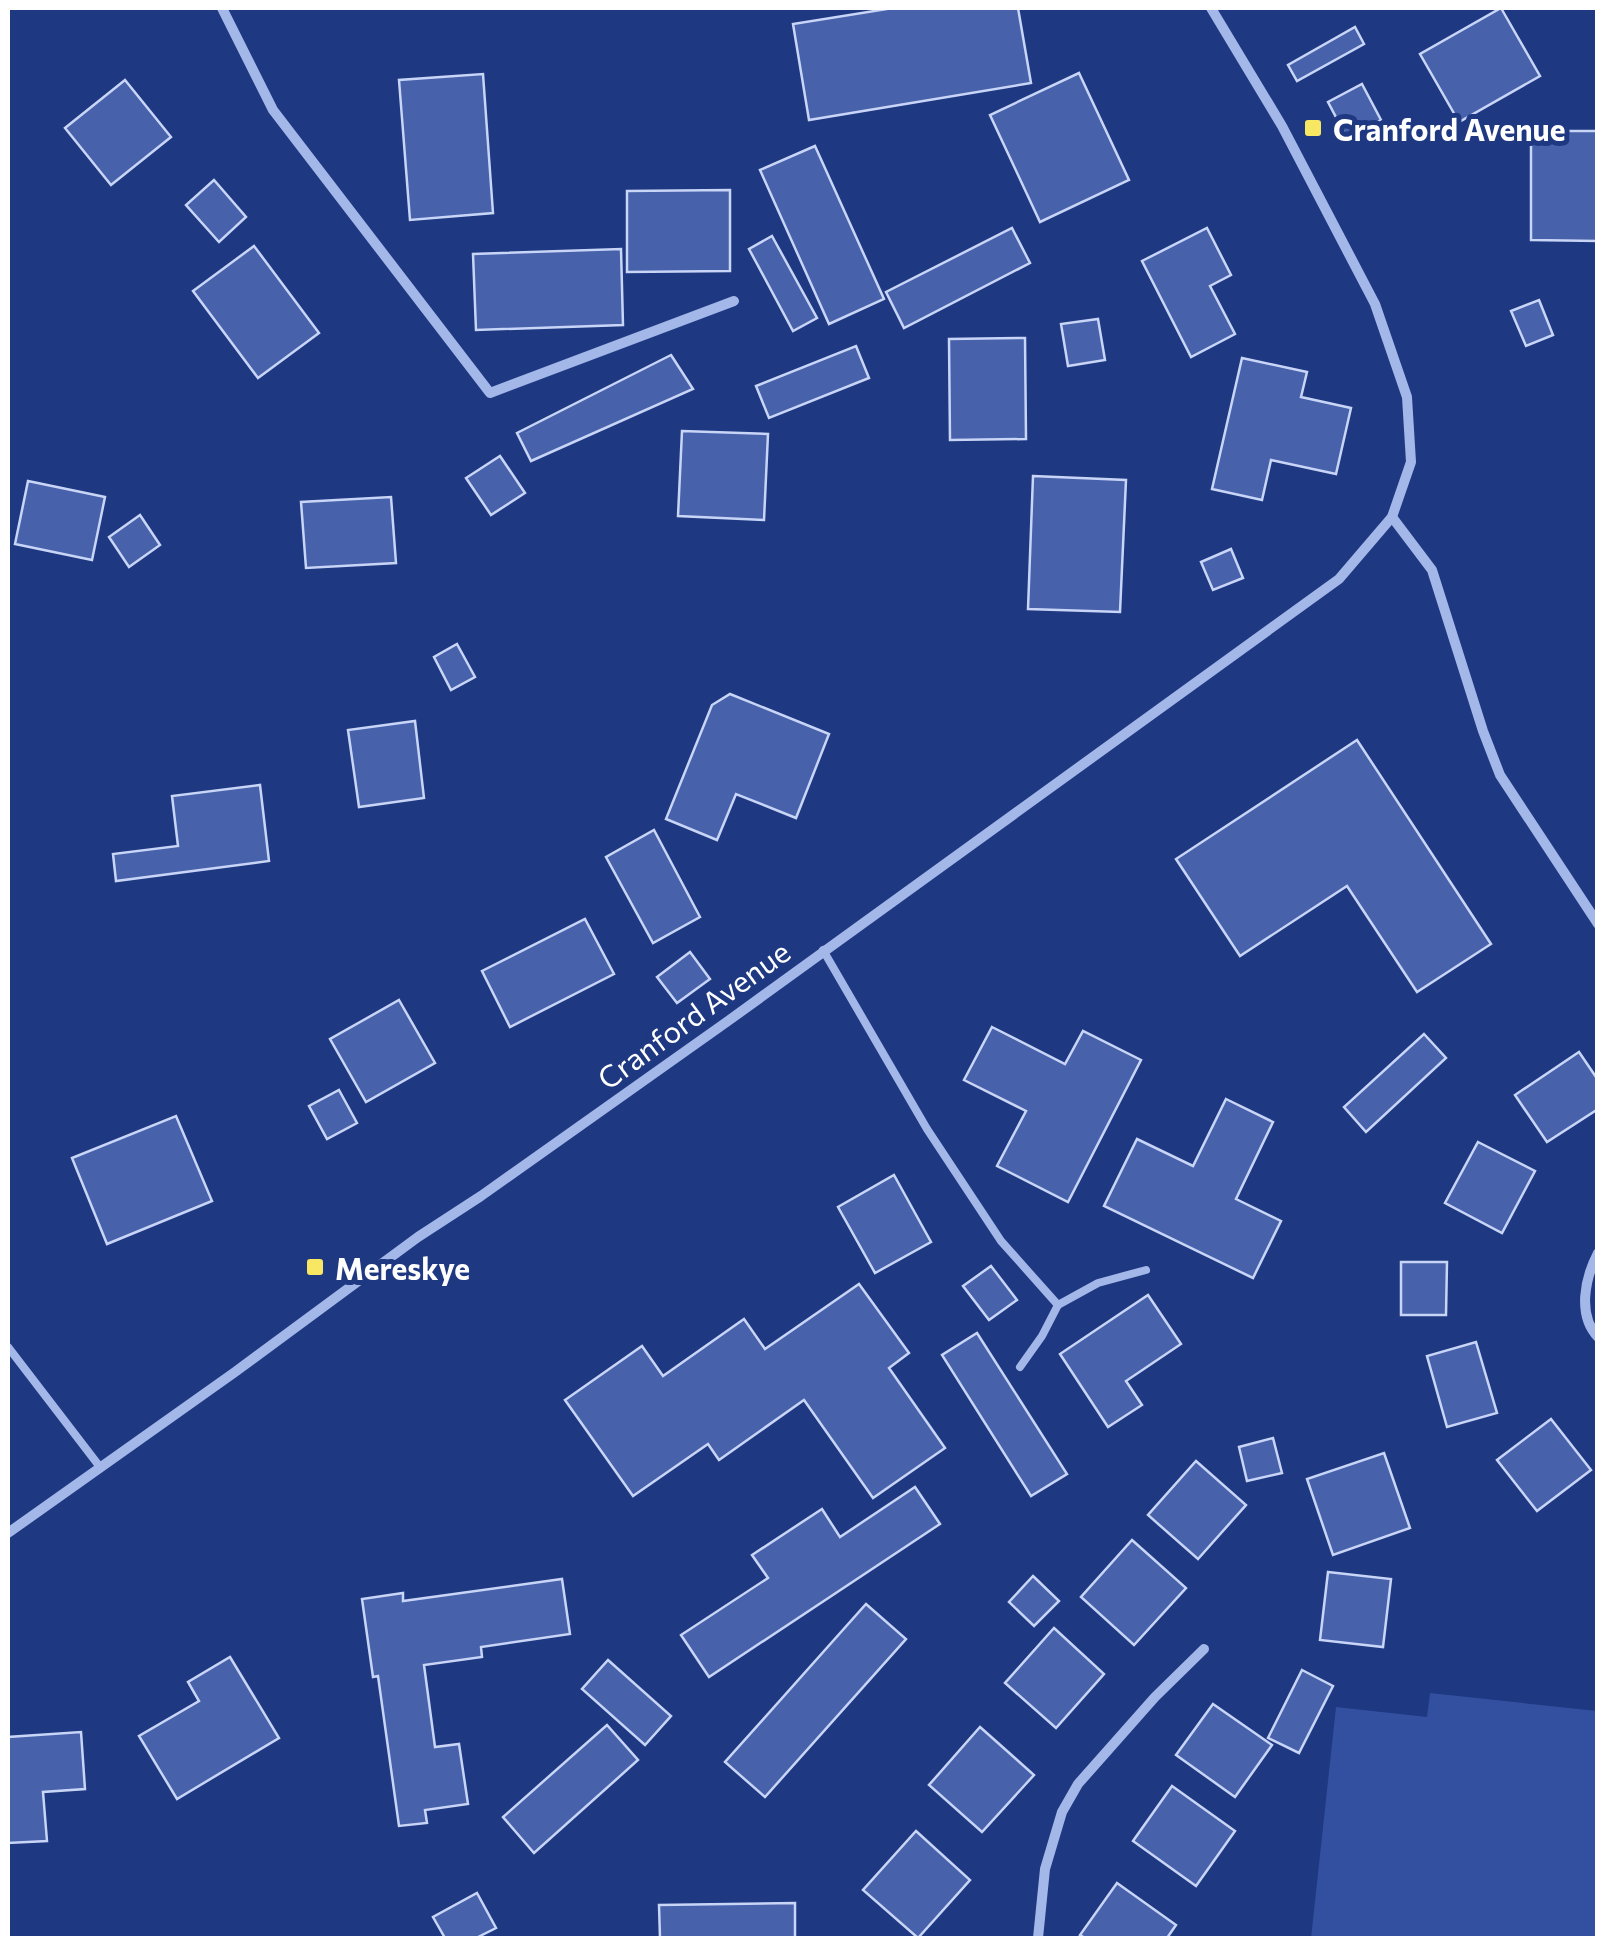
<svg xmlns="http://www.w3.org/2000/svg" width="1605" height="1946" viewBox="0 0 1605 1946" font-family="Commissioner,sans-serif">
<rect width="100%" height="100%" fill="#1e3881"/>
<path fill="#32509f" d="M1430 1693 1597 1711V1938H1311L1336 1707 1427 1717Z"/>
<g fill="#4761aa" stroke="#c8d5f7" stroke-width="2.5">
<path d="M893 8H1018L1031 83 809 120 793 24Z"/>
<path d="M1501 8 1540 76 1459 122 1420 54Z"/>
<path d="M1355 27 1364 44 1297 81 1288 65Z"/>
<path d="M1079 73 1129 180 1040 222 990 115Z"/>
<path d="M483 74 493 213 410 220 399 80Z"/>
<path d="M125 80 171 137 111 185 65 128Z"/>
<path d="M1362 84 1381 120 1347 138 1328 102Z"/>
<path d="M1531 131H1598V241L1531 240Z"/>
<path d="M815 146 884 299 829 324 760 170Z"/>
<path d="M214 180 246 217 219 242 186 205Z"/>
<path d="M730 190V271L627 272V191Z"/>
<path d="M1012 228 1030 263 904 328 886 292Z"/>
<path d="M1207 228 1231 275 1210 286 1235 334 1191 357 1142 261Z"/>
<path d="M772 236 817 318 793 331 749 249Z"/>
<path d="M254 246 319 333 258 378 193 291Z"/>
<path d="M621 249 623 325 476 330 473 254Z"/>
<path d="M1539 300 1553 335 1526 346 1511 311Z"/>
<path d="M1098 319 1105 360 1068 366 1061 324Z"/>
<path d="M1025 338 1026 439 950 440 949 339Z"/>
<path d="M856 346 869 378 769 418 756 386Z"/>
<path d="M671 355 693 389 531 461 517 433Z"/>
<path d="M1242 358 1307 372 1301 397 1351 408 1336 474 1271 460 1262 500 1212 489Z"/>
<path d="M682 431 768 434 764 520 678 516Z"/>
<path d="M500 456 525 493 491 515 466 478Z"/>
<path d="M1033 476 1126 480 1120 612 1028 609Z"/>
<path d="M28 481 105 497 92 560 15 544Z"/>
<path d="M391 497 396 563 306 568 301 502Z"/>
<path d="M140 515 160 545 129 567 109 537Z"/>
<path d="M1231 549 1243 578 1213 590 1201 562Z"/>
<path d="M457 644 475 677 451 690 434 657Z"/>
<path d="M730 694 829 734 796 818 736 794 717 840 666 819 712 705Z"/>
<path d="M415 721 424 798 359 807 348 730Z"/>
<path d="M1357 740 1491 944 1417 992 1347 886 1240 956 1176 859Z"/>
<path d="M260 785 269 861 116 881 113 854 178 846 172 796Z"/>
<path d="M654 830 700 917 653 943 606 857Z"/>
<path d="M585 919 614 974 510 1027 482 971Z"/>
<path d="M690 952 710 979 677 1003 657 977Z"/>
<path d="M399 1000 435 1063 366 1102 330 1039Z"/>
<path d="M992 1027 1065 1064 1083 1031 1141 1060 1068 1202 997 1166 1026 1111 964 1080Z"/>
<path d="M1424 1034 1446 1058 1366 1132 1344 1107Z"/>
<path d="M1579 1052 1598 1080V1109L1547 1142 1515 1095Z"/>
<path d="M339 1090 357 1123 327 1139 309 1106Z"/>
<path d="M1226 1099 1273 1122 1236 1199 1281 1221 1253 1278 1104 1206 1137 1139 1193 1166Z"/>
<path d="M176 1116 212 1201 107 1244 72 1158Z"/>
<path d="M1478 1142 1535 1171 1502 1233 1445 1203Z"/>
<path d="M894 1175 931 1242 875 1273 838 1207Z"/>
<path d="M1401 1262H1447L1446 1315H1401Z"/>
<path d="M991 1266 1017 1300 989 1320 963 1286Z"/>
<path d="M859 1284 909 1353 889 1368 945 1448 873 1498 804 1400 719 1460 708 1444 633 1496 565 1400 642 1346 663 1376 744 1319 765 1349Z"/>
<path d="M1148 1295 1181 1344 1126 1381 1142 1405 1108 1427 1060 1354Z"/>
<path d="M977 1333 1067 1474 1031 1496 942 1355Z"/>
<path d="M1476 1342 1497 1413 1447 1427 1427 1356Z"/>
<path d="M1551 1419 1591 1470 1537 1511 1497 1460Z"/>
<path d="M1273 1438 1282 1473 1247 1481 1239 1447Z"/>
<path d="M1384 1453 1410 1528 1333 1555 1307 1479Z"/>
<path d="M1196 1461 1246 1505 1198 1559 1148 1515Z"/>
<path d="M915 1487 940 1524 709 1677 681 1635 768 1578 752 1555 822 1509 840 1537Z"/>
<path d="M1132 1540 1186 1588 1134 1645 1081 1597Z"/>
<path d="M1328 1572 1391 1579 1383 1647 1320 1640Z"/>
<path d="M1033 1576 1059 1601 1034 1626 1009 1602Z"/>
<path d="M562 1579 570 1634 481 1647 482 1657 424 1665 435 1747 459 1744 468 1804 425 1810 427 1823 399 1826 378 1676 373 1677 362 1599 403 1593V1601Z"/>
<path d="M866 1604 906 1639 765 1797 725 1762Z"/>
<path d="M1054 1628 1104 1674 1056 1728 1005 1683Z"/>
<path d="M230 1657 279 1738 177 1799 139 1736 199 1701 188 1682Z"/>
<path d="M608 1660 671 1716 645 1745 582 1689Z"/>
<path d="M1302 1670 1333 1686 1299 1753 1268 1738Z"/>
<path d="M1213 1704 1272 1745 1235 1797 1176 1755Z"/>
<path d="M607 1725 638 1760 534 1853 503 1817Z"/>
<path d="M980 1727 1034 1775 982 1832 929 1785Z"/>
<path d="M81 1732 85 1789 43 1792 47 1841 8 1843V1737Z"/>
<path d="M1172 1786 1235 1831 1196 1886 1133 1841Z"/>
<path d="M916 1831 970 1880 918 1938 863 1890Z"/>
<path d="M1117 1883 1176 1925 1167 1938H1085L1080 1935Z"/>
<path d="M477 1893 496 1928 476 1938H445L433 1917Z"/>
<path d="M795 1903V1938H660L659 1905Z"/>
</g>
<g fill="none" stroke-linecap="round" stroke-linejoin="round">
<g stroke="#a4b7e9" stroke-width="8">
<path d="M823 950 927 1129 1001 1241 1058 1305 1098 1283 1146 1270"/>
<path d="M8 1347 100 1467"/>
<path d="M1020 1367 1042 1336 1058 1305"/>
</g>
<g stroke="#a4b7e9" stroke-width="10">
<path d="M222 8 273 110 490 393 734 301"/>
<path d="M1392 517 1432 570 1483 731 1500 775 1598 924"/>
<path d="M1598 1253C1585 1278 1577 1315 1598 1337"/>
<path d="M8 1533 235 1372 418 1237 481 1196 728 1021 1339 579 1392 517 1411 462 1407 397 1375 304 1282 126 1211 8"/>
<path d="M1038 1938 1045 1869 1062 1812 1078 1784 1155 1697 1204 1649"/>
</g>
</g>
<g fill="#f7e763" stroke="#1e3881" stroke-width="4">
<rect x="1303" y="118" width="20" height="20" rx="5"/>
<rect x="305" y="1257" width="20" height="20" rx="5"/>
</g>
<g text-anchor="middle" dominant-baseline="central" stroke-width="10" stroke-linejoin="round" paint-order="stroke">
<g font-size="30" font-weight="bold" fill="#fff" stroke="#1e3881" text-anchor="start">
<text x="1333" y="128">Cranford Avenue</text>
<text x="335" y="1267">Mereskye</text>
</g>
<g font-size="30" fill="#fff" stroke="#1e3881">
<text transform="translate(693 1014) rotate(-36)">Cranford Avenue</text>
</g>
</g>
<rect width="1605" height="1946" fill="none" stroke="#ffffff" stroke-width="20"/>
</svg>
